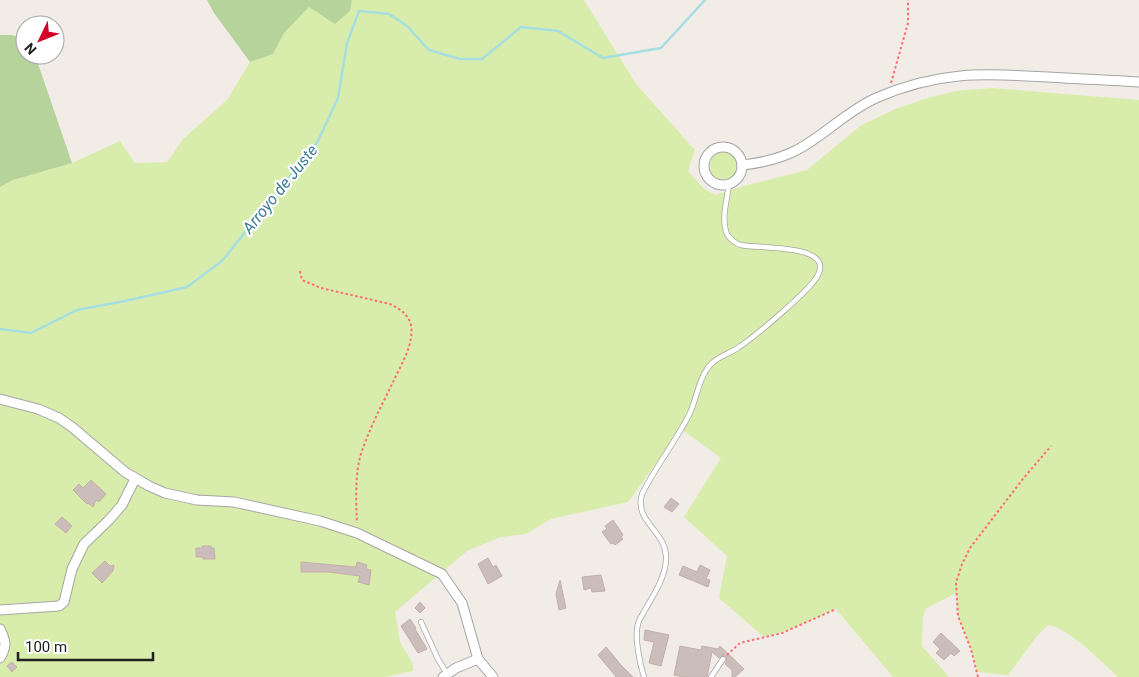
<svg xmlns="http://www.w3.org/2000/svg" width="1139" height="677" viewBox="0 0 1139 677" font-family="Roboto,sans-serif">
<rect width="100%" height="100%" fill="#f2ece7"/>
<g fill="#d8edab">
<path d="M352 0H584L636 84 695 150 688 171 703 188 715 195 744 186 807 170 860 126 893 110 927 98 955 91 992 88 1139 100V677H1118C1103 663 1068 627 1048 625L1037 636 1008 675 977 672 971 649 958 616 956 593 925 609 923 618 922 646 949 677H893L836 609 794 628 764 637 719 598 727 556 684 517 721 458 681 429 628 502 551 519 526 534 501 537 467 551 395 612 400 642 413 664V671L385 677H0V187L13 180 72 163 120 141 135 163 167 162 183 139 227 100 250 62 273 54 284 33 309 7 350 11Z"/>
<circle cx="724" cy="166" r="14"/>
</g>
<g fill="#b5d39a">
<path d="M207 0H352L350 11 335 24 309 7 284 33 273 54 250 62 214 13Z"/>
<path d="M0 35H11L25 39V55H35L72 163 13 180 0 187Z"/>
</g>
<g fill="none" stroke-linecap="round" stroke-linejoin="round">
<path stroke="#a6dee1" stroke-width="2.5" d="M0 329 31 333 77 310 125 301 187 287 222 261 317 143 338 98 347 43 359 11 389 14 407 26 429 50 460 59H482L521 27 558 31 603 58 661 48 705 0"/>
</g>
<g fill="#cabdba" stroke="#c4afa8">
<path d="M91 480 106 494 99 502 96 500 93 507 88 503 87 504 73 490 79 484 83 488Z"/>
<path d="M671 498 679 504 672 512 664 507Z"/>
<path d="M62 517 72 526 66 533 55 524Z"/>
<path d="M613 520 623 535 621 537 623 539 615 545 613 543 611 544 602 532 607 529 605 526Z"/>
<path d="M202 546H211V548H214L215 559H203V557H196V548H203Z"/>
<path d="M488 558 493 567 496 565 502 576 488 584 478 564Z"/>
<path d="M105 561 110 566 114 565 113 571 102 583 92 573Z"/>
<path d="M301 562 356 567 357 562 367 565 366 569 371 570 369 585 358 582 360 576 328 572H301Z"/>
<path d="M700 565 710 570 706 579 710 580 708 587 679 575 683 566 697 572Z"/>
<path d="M601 575 605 591 592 592 591 588 584 590 582 577Z"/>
<path d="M560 580 566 608 559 610 556 594Z"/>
<path d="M420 602 425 608 420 613 415 608Z"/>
<path d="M410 619 416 628 415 629 427 649 418 653 401 626Z"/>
<path d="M645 630 669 635 661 666 649 663 654 642 644 640Z"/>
<path d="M941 633 960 651 954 656 951 653 944 660 936 653 940 649 933 642Z"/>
<path d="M680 646 701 650 702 646 718 649 720 646 744 669 735 677H732V670L725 664 727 660 726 657 723 655 719 658 712 652 707 677H683L674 675Z"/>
<path d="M606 647 621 665 633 677H616L613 673 598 655Z"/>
<path d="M12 662 17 667 12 672 7 666Z"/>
</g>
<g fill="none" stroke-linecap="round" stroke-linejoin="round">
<defs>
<g id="service">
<path d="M421 622 438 659 447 674"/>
<path d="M644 677C640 664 634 637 638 624 639 619 643 614 645 610 654 594 667 575 666 556 665 530 634 522 642 494 656 466 676 441 690 413 697 397 699 377 711 364 718 357 728 354 736 349 752 339 811 290 818 275 834 243 756 249 741 245 736 244 730 239 727 234 721 220 727 199 729 185"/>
<path d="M711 677 723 659"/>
</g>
<g id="minor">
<circle cx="723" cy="166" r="19"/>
<path d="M742 165C762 163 779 159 797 150 825 135 847 111 876 98 938 71 983 73 1048 77 1078 79 1109 80 1139 82"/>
<path d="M0 399 38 409 59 418 72 427 125 472 149 486 165 493 197 500 234 502 320 521 357 533 442 574 462 603 478 659 493 677"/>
<path d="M0 610 59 606 64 602 72 569 84 544 109 520 122 505 135 479"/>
<path d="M0 629C6 641 7 646 0 658"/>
<path d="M443 677 456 668 478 659"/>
</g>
</defs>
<use href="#service" stroke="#a5a5a5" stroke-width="6"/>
<use href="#minor" stroke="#a5a5a5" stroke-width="11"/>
<g stroke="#ff6b77" stroke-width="2" stroke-dasharray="2.5 2.5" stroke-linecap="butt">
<path d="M891 83 908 23V0"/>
<path d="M300 271 302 280 321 288 390 304C400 309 408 314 411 325 414 344 402 363 394 380 382 405 368 431 360 457 355 478 356 502 357 523"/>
<path d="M727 655 740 643 782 633 836 609"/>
<path d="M978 677 971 649 958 616 956 583 962 564 970 548 1022 480 1051 446"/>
</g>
<use href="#service" stroke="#fff" stroke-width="4.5"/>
<use href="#minor" stroke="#fff" stroke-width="9"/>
</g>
<g text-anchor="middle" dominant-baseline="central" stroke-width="4.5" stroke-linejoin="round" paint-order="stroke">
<g font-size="16" font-style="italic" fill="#3c7a95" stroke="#fff">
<text transform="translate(280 189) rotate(-51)">Arroyo de Juste</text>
</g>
</g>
<g transform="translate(40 40) rotate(227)"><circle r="24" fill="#ffffff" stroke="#a6a6a6"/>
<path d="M0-4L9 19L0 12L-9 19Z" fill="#d20027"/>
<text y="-8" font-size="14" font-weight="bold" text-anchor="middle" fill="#212121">N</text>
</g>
<path d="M18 652v8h135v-8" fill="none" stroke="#212121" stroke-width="2.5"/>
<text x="25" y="652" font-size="15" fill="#212121" stroke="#ffffff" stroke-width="4" paint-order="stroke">100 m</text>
</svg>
